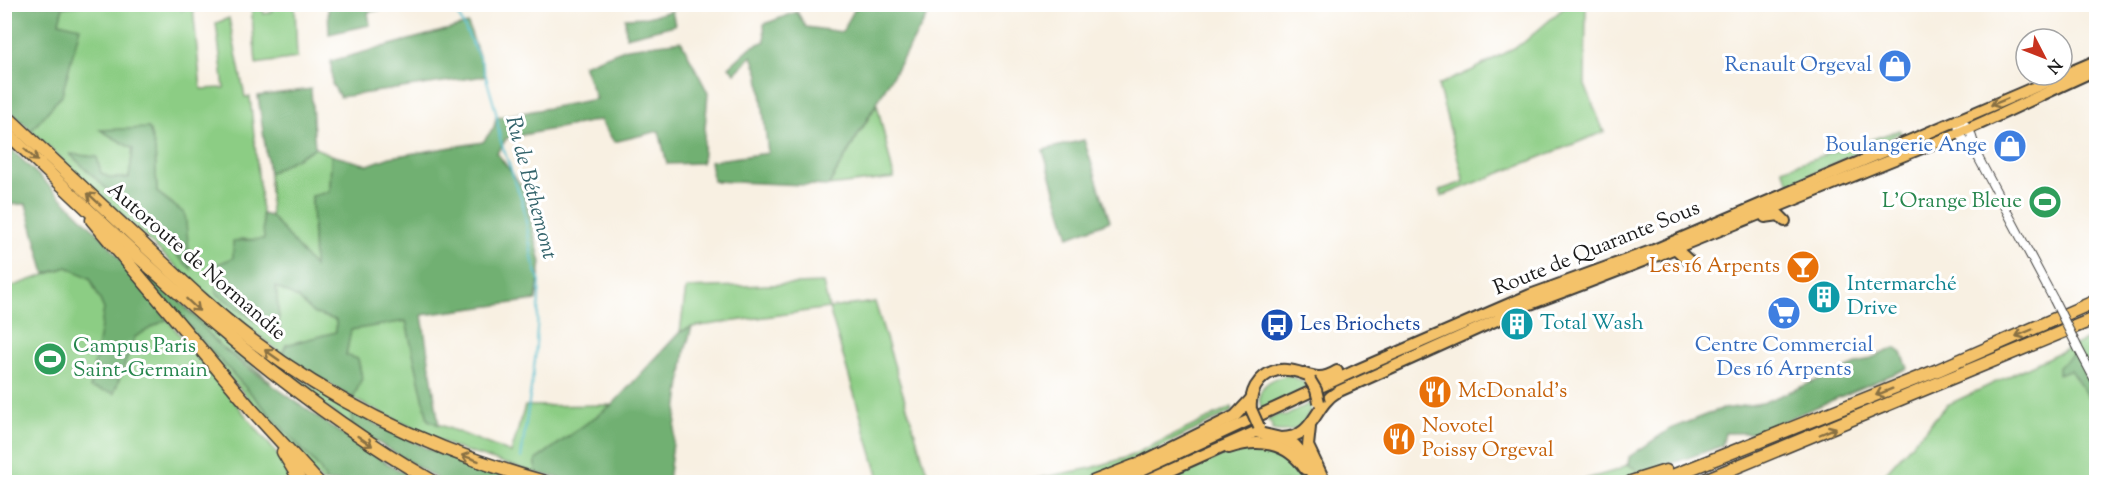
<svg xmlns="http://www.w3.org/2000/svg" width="2101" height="487" viewBox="0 0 2101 487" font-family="'Sorts Mill Goudy',serif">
<rect width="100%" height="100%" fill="#fff"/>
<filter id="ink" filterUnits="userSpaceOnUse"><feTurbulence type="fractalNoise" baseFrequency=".0167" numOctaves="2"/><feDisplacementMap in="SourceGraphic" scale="12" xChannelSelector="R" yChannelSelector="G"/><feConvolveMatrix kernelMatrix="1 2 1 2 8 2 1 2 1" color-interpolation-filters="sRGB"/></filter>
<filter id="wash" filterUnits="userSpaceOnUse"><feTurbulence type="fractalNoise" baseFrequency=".008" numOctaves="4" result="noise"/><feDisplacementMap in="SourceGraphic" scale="24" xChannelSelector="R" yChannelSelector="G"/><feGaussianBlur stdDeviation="1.35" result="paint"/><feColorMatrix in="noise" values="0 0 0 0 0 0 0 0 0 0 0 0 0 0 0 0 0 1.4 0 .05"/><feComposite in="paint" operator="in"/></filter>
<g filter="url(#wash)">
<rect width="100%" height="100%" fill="#f8f0e2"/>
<g fill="#8ccd84" stroke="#547450" stroke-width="1.5" fill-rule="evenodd">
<path d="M82 4H180L181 10 193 8 201 89 224 88 216 23 229 18 245 97H250L265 240 240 239 280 329 276 287 298 298 313 313 336 320 337 332 286 345 282 354 209 297 31 131 62 95 79 27 58 22 63 7ZM101 130 155 149 157 192 173 204 191 268 71 155 110 178H129L133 149Z"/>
<path d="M251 5H262L264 14 272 12 271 5H295L297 58 256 64Z"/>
<path d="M1567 5H1586L1585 85 1604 132 1442 196 1440 190 1464 182 1438 85 1473 70 1523 43Z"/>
<path d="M877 104 894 178 828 186Z"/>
<path d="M1900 130 1901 133 1790 184 1782 169Z"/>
<path d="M315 148 331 155 330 192 312 196 314 268 271 216 269 173Z"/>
<path d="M117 243 148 273 149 282 319 468 327 482H322L144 280Z"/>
<path d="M67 267 90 278 104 309 102 329 114 393 135 336 167 319 282 460 296 482H5V289Z"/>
<path d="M823 283 829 308 875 302 930 482H880L829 308 692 327 680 332 686 288Z"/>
<path d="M182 303 271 382 219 345Z"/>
<path d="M406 321 428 420 511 453 525 406 612 405 536 460V473L455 448 353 399 362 378 358 359 346 355 351 329Z"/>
<path d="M227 330 353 413 351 426Z"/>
<path d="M2096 335V482H1877L1947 405Z"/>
<path d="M1289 375 1305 383V389L1263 411C1252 389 1269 378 1289 375Z"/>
<path d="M1312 402C1308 425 1296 435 1272 430V425L1267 420 1279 414 1286 416Z"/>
<path d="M1232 407 1233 411 1092 481 1019 482 1091 468 1128 457Z"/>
<path d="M1262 446C1282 452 1301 462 1309 482H1156L1242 448Z"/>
<path d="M1628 464 1642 474 1617 482H1576L1618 470Z"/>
</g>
<g fill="#71b072" stroke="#466647" stroke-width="1.5">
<path d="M4 5H82L63 7 59 22 80 27 62 95 31 131 5 106Z"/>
<path d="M334 5H389L390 8 368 12 370 25 329 34 328 6Z"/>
<path d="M857 5H934L828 186 713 181 710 161 768 153 759 75 752 56 735 73 729 67 751 47 765 41 764 24 797 12 806 27 842 32Z"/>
<path d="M672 11 675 25 626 37 625 18 647 17Z"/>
<path d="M468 24 486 76 340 97 332 84 331 61Z"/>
<path d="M681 41 708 93 702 163 667 164 659 131 614 142 600 120 507 138 497 153 523 188 541 262 536 300 422 315 439 425 428 420 406 321 351 330 346 355 358 359 362 378 353 399 282 354 286 345 336 332V320L313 313 298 298 276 287 280 329 258 323 216 293 215 265 233 258V241L264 239 262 214 271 216 314 267 312 196 330 192 331 155 368 165 390 157 483 142 494 127 496 118 596 99 583 65 627 48Z"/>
<path d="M311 89 315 148 269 173 258 96Z"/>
<path d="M149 128 155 149 157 192 185 214 191 269 70 154 97 157 101 173 110 178H129L133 149 100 130Z"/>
<path d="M1084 140 1110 221 1069 237 1043 150Z"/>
<path d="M4 142 106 241 167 319 135 337 114 393 90 388 104 309 90 278 67 267 45 274 26 204 5 205Z"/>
<path d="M148 273 182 303 219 345 244 365 362 448 419 482H327L319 468 149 282Z"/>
<path d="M692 327 685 351 668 482H575L536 473V460L612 405 680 332Z"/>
<path d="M1895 348 1902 353 1908 368 1755 433H1725L1722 446 1642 474 1628 464 1629 457 1670 429 1718 410 1762 403Z"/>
<path d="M2074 354 2096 394V409L2070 370 2058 374V367Z"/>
<path d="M353 413 431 450 526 482H442L351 426Z"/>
</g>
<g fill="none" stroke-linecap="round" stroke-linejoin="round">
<path stroke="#51bccd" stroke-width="2" d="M453 4 482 63 496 112 500 139 523 204 533 262 540 282 535 360 521 458"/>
</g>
</g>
<g filter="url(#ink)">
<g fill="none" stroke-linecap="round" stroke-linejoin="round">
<defs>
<g id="tertiary">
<path d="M1958 119 1969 128 1979 159 2054 300"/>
<path d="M1958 119 1959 133 1976 155"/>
<path d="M2078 348 2096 382"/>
</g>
<g id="primary">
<path d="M1765 217 1779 215 1785 221"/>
<path d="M1676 249 1689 261"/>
<path d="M1500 315C1651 261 1798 197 1947 138 1998 117 2046 92 2096 70"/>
<path d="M1251 409C1249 388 1264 368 1287 370 1298 370 1308 377 1319 377 1326 377 1332 374 1337 371"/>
<path d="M1310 427 1308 446 1325 482"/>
<path d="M1281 438C1315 438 1313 406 1337 392L1508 315"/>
<path d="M1229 448C1258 438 1287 442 1305 469"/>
<path d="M1130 468 1235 416 1250 400"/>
<path d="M1116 482 1357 370 1530 295 1654 250 2096 61"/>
<path d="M1143 482 1255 432 1281 438 1295 445 1304 455 1315 482"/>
</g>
<g id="motorway">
<path d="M4 114C51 158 97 201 144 245 179 278 214 312 253 341 340 407 440 453 545 482"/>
<path d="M4 130C139 258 272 390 434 482"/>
<path d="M92 220 252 410 318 482"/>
<path d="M283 452 301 482"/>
<path d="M1093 482 1134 466"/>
<path d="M1631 482 1666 471"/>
<path d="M1657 482 1938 370 2096 301"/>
<path d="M1700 482 2096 318"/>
</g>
</defs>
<use href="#tertiary" stroke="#3d3c3a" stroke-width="10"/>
<use href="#primary" stroke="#3d3c3a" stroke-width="14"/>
<use href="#motorway" stroke="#3d3c3a" stroke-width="15"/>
<use href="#tertiary" stroke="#fff" stroke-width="8"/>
<use href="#primary" stroke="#f4c26a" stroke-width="10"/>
<use href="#motorway" stroke="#f4c26a" stroke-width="12"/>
<defs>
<path id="tertiary-bridge" d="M2054 300 2078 348"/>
<g id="primary-bridge">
<path d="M1310 380 1316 390 1319 402"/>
<path d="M1251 409 1259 427"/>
</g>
</defs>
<use href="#tertiary-bridge" stroke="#3d3c3a" stroke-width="10" stroke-linecap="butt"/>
<use href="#primary-bridge" stroke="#3d3c3a" stroke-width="14" stroke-linecap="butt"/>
<use href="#tertiary-bridge" stroke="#fff" stroke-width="8"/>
<use href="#primary-bridge" stroke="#f4c26a" stroke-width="10"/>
</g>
<defs><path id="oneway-shaft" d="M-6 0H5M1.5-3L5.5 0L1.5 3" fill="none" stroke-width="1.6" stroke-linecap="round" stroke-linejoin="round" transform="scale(1.5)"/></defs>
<g stroke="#886f43">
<use href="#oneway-shaft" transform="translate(1999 102) rotate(158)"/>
<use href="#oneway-shaft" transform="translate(31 155) rotate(43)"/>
<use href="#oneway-shaft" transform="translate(94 199) rotate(-137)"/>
<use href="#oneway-shaft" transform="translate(193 305) rotate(43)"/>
<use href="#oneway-shaft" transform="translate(2024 333) rotate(157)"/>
<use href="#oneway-shaft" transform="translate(272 355) rotate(-145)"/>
<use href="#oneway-shaft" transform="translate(1884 392) rotate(158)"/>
<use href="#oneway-shaft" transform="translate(1828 431) rotate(-23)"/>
<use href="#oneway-shaft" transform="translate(365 441) rotate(34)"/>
<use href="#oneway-shaft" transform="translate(470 458) rotate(-161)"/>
</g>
</g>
<defs>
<symbol id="shop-disc" viewBox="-11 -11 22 22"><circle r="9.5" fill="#3f7fe0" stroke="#fff"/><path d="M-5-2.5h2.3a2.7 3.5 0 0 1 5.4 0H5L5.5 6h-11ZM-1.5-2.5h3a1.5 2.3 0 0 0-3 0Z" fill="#fff"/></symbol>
<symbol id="stadium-disc" viewBox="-11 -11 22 22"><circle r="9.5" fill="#2e9e5b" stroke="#fff"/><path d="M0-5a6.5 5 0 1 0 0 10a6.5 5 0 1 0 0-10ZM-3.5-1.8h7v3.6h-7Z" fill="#fff"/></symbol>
<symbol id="bar-disc" viewBox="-11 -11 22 22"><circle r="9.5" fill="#e8710a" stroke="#fff"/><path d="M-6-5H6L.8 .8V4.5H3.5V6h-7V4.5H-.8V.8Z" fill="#fff"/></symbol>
<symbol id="building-disc" viewBox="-11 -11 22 22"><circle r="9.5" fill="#0f9aa8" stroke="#fff"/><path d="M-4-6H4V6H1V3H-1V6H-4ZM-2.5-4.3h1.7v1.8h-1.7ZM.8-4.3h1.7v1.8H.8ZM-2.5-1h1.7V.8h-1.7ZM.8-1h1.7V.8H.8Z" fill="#fff"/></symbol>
<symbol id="supermarket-disc" viewBox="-11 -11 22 22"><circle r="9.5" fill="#3f7fe0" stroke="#fff"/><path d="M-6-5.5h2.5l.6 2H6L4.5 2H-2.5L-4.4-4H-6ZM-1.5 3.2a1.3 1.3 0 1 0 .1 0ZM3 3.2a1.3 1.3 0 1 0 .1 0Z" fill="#fff"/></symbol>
<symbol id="bus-disc" viewBox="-11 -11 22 22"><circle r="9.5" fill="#1a4fb4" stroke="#fff"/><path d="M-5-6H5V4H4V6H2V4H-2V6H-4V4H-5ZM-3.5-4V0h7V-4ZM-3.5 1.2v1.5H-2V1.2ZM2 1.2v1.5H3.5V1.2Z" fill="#fff"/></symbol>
<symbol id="restaurant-disc" viewBox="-11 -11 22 22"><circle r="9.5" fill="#e8710a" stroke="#fff"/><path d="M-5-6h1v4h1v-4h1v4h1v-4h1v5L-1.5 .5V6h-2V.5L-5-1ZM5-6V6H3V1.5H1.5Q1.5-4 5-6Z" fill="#fff"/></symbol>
</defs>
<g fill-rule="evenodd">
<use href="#shop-disc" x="1876" y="47" width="38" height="38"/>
<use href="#shop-disc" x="1991" y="127" width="38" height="38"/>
<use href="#stadium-disc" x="2026" y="183" width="38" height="38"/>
<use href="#bar-disc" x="1784" y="248" width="38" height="38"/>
<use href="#building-disc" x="1805" y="278" width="38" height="38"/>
<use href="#supermarket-disc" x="1765" y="294" width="38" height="38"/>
<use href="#building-disc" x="1498" y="305" width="38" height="38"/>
<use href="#bus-disc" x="1258" y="306" width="38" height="38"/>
<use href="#stadium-disc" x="31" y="340" width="38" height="38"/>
<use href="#restaurant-disc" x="1416" y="373" width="38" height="38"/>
<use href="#restaurant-disc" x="1380" y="420" width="38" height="38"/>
</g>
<g text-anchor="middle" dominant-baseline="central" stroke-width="6" stroke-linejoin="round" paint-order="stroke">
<g font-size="21" fill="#366cbe" stroke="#fff" text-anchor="end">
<text x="1872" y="66">Renault Orgeval</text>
<text x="1987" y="146">Boulangerie Ange</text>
<text x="1784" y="346" text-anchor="middle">Centre Commercial<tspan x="1784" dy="24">Des 16 Arpents</tspan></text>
</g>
<g font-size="21" fill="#27864d" stroke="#fff" text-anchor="end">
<text x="2022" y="202">L'Orange Bleue</text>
<text x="73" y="347" text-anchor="start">Campus Paris<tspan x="73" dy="24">Saint-Germain</tspan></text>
</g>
<g font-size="21" fill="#1c1c1c" stroke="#fff">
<text transform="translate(1597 249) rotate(-22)">Route de Quarante Sous</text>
<text transform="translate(196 262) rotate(41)">Autoroute de Normandie</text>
</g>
<g font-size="21" fill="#c56008" stroke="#fff" text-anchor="start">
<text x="1780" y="267" text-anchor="end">Les 16 Arpents</text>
<text x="1458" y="392">McDonald's</text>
<text x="1422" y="427">Novotel<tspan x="1422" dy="24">Poissy Orgeval</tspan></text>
</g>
<g font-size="21" fill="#0d838f" stroke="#fff" text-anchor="start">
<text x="1847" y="285">Intermarché<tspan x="1847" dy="24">Drive</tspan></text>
<text x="1540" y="324">Total Wash</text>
</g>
<g font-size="21" fill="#164399" stroke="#fff" text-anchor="start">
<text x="1300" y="325">Les Briochets</text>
</g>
<g font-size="22" font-style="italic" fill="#34646c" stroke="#fff">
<text transform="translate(530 188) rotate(75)">Ru de Béthemont</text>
</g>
</g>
<rect width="2101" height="487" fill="none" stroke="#fff" stroke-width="24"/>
<g transform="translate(2044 57) rotate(132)"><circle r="28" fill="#ffffff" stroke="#a4a4a4" stroke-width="1.5"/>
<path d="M0-4.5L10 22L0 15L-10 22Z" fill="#c8321e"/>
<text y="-9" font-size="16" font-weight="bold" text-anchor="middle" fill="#1c1c1c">N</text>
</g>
</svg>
